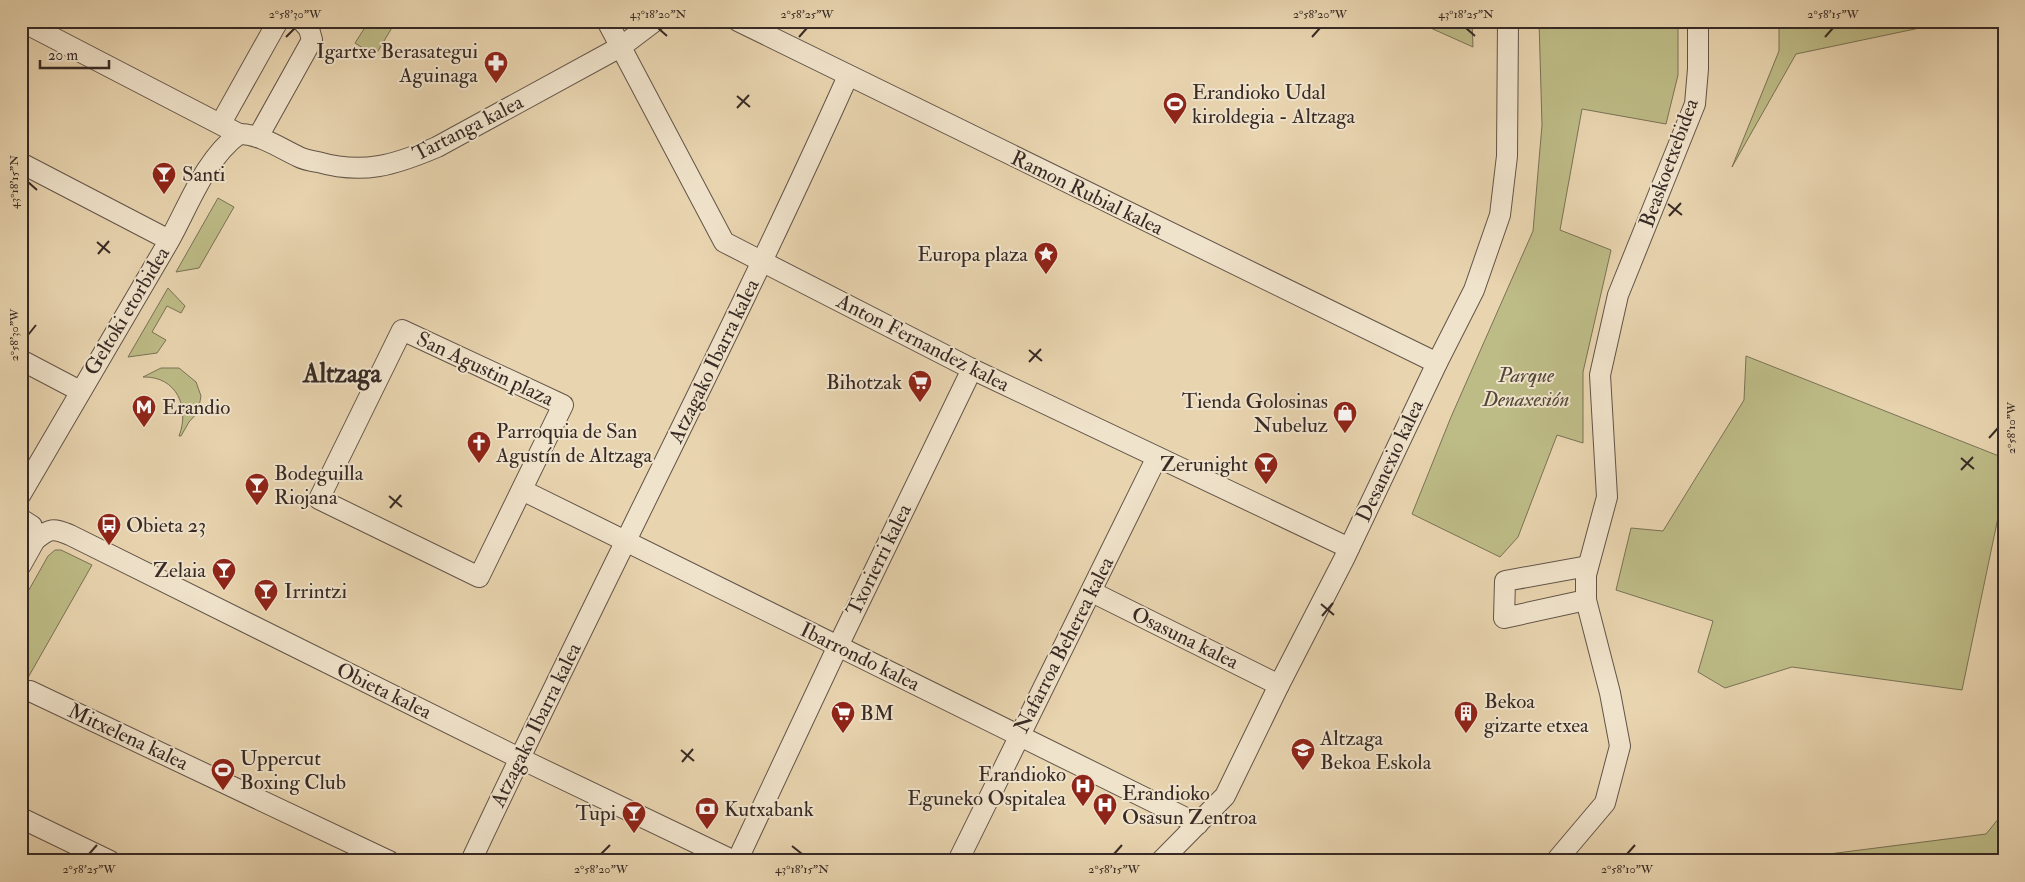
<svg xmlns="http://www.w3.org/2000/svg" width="2025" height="882" viewBox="0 0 2025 882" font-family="'IM FELL Double Pica',serif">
<rect width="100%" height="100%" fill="#e8d4af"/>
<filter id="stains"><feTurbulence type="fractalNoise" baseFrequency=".004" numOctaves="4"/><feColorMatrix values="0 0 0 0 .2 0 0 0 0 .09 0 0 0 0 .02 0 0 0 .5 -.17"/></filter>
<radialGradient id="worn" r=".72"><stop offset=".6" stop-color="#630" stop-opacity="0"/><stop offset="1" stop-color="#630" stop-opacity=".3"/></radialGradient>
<g fill="#bdbb86" stroke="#7a7256">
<path d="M369 21H396L375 56 355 43Z"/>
<path d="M1415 21H1472L1473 47Z"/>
<path d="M1539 21H1678V75L1666 124 1582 109 1560 230 1611 250 1583 372V443L1557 435 1518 537 1500 557 1412 514 1451 417 1533 231 1542 125Z"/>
<path d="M1779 21H1953L1796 54 1732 167 1779 51Z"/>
<path d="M218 198 234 207 199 268 176 272Z"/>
<path d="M168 288 185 306 181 313 167 306 152 332 166 340 157 353 128 357Z"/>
<path d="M1746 356 2004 458V489L1962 690 1792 667 1725 688 1698 672 1713 621 1616 590 1631 528 1663 531 1744 400Z"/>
<path d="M161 368H179L196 382 201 396 198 412 189 422 181 436H179C190 408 177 376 143 377Z"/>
<path d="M55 550H61L92 565 21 690V604L48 556Z"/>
<path d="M2004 812V861H1815L1821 855 1986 834Z"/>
</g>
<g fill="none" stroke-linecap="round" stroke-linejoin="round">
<defs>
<g id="street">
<path d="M21 21 239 134"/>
<path d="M607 21 724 242 972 369 1349 548"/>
<path d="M738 21 1437 363"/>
<path d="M221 123 278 21"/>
<path d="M239 134C260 134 280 148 299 157 305 160 312 161 318 162 363 175 395 165 437 147L622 46 655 21"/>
<path d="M258 137 312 40 309 29 302 21"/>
<path d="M21 163 169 240"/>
<path d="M402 330 563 405 479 577 319 499Z"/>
<path d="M21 360 80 391"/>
<path d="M522 490 1198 824"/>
<path d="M21 494C70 409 120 325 169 241 189 205 205 159 239 134"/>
<path d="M21 519 32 526 35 540 21 565"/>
<path d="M35 540C50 528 53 528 70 535L519 758 734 861"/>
<path d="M1092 592 1279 685"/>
<path d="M1586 600 1504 618 1505 581 1588 566"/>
<path d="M30 691 389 861"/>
<path d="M21 818 110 861"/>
<path d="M471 861C594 598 729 341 848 76"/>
<path d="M737 861 838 646 972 369"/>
<path d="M958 861 1157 457"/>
<path d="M1161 861 1225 796 1279 685 1344 559 1437 363 1474 290 1500 215 1507 156 1508 21"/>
<path d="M1556 861 1605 803 1620 746 1610 693 1586 600V575L1607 497 1600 375 1618 295 1695 104 1698 69V21"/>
</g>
</defs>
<use href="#street" stroke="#635448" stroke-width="22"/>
<use href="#street" stroke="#f0e3cb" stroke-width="20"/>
</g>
<path fill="none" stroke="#372a25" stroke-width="2" d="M658 28 667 36M1466 28 1475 36M286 37 295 28M799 37 807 28M1312 37 1320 28M1825 37 1833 28M737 96 750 107M737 108 749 95M28 182 37 190M1668 204 1682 215M1669 216 1681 203M97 242 110 253M98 254 109 241M28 335 36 325M1029 350 1042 361M1029 362 1041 349M1989 438 1998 428M1961 458 1974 469M1961 470 1973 457M389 496 402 507M390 508 401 495M1321 604 1334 615M1322 616 1333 603M681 750 694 761M682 762 693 749M792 846 802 854M89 854 97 845M601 854 610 845M1114 854 1122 845M1627 854 1635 845"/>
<defs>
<symbol id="pharmacy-pin" viewBox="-11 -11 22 30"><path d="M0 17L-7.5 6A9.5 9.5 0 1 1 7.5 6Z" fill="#8f2418" stroke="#f0e3cb"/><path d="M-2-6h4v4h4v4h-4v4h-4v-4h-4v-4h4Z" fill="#fff"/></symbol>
<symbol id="stadium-pin" viewBox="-11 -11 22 30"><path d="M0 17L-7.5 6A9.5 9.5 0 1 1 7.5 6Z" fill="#8f2418" stroke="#f0e3cb"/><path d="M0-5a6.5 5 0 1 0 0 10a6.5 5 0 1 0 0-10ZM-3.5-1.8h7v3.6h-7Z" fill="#fff"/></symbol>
<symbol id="bar-pin" viewBox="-11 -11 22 30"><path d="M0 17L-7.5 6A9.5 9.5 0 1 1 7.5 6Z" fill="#8f2418" stroke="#f0e3cb"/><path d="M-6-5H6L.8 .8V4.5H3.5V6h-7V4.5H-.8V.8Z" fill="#fff"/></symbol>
<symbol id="sight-pin" viewBox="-11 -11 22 30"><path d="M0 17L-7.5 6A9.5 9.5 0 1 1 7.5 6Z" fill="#8f2418" stroke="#f0e3cb"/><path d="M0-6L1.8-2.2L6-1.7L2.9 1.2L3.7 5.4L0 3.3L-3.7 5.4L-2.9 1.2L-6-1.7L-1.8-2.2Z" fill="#fff"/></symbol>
<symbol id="supermarket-pin" viewBox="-11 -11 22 30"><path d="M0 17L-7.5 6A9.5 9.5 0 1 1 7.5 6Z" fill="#8f2418" stroke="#f0e3cb"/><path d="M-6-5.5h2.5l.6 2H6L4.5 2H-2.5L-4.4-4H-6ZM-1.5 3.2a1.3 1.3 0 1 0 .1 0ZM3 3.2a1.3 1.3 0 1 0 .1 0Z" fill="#fff"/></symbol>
<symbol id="metro-pin" viewBox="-11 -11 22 30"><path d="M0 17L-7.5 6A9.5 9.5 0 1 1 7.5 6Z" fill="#8f2418" stroke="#f0e3cb"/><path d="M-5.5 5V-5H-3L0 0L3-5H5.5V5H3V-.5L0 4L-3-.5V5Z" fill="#fff"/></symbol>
<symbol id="shop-pin" viewBox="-11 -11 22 30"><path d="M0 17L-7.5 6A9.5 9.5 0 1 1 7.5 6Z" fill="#8f2418" stroke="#f0e3cb"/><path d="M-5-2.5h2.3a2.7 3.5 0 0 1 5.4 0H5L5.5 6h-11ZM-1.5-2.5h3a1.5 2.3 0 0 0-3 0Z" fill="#fff"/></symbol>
<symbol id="church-pin" viewBox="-11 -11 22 30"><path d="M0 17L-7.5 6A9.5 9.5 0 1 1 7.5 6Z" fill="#8f2418" stroke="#f0e3cb"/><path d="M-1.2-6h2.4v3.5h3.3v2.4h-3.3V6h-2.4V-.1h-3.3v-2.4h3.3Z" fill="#fff"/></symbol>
<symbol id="bus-pin" viewBox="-11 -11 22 30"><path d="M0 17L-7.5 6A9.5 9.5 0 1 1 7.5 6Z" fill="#8f2418" stroke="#f0e3cb"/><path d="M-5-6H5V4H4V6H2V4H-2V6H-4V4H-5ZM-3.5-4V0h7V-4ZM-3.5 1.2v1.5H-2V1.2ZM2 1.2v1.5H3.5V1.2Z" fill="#fff"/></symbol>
<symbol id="building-pin" viewBox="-11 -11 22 30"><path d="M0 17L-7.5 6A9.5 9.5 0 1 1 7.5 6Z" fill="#8f2418" stroke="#f0e3cb"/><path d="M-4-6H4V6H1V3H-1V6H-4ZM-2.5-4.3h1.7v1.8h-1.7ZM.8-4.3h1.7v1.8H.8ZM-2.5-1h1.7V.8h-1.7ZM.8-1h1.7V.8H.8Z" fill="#fff"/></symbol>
<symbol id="school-pin" viewBox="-11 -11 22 30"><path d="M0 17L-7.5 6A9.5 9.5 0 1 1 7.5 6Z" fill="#8f2418" stroke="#f0e3cb"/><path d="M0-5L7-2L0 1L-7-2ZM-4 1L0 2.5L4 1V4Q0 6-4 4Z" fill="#fff"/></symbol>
<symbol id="hospital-pin" viewBox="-11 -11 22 30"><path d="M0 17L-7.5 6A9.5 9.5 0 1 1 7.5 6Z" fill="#8f2418" stroke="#f0e3cb"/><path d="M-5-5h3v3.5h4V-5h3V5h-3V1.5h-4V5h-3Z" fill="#fff"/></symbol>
<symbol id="bank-pin" viewBox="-11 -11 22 30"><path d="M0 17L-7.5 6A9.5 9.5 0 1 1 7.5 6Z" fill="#8f2418" stroke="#f0e3cb"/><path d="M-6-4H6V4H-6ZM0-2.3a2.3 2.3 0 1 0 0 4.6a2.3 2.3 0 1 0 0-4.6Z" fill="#fff"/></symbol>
</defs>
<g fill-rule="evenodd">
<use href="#pharmacy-pin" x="482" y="49" width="28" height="38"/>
<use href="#stadium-pin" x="1161" y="90" width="28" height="38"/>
<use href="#bar-pin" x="150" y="160" width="28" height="38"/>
<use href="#sight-pin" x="1032" y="240" width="28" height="38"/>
<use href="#supermarket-pin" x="906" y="368" width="28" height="38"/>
<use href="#metro-pin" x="130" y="393" width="28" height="38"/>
<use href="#shop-pin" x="1331" y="399" width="28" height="38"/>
<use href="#church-pin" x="465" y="429" width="28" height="38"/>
<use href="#bar-pin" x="1252" y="450" width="28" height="38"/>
<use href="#bar-pin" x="243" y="471" width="28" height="38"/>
<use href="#bus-pin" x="95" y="511" width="28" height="38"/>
<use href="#bar-pin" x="210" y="556" width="28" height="38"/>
<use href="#bar-pin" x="252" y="577" width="28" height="38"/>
<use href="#supermarket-pin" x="829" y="699" width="28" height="38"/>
<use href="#building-pin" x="1452" y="699" width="28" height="38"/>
<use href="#school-pin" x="1289" y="736" width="28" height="38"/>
<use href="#stadium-pin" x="209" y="756" width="28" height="38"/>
<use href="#hospital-pin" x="1069" y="772" width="28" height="38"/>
<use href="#hospital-pin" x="1091" y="791" width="28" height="38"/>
<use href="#bank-pin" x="693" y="795" width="28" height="38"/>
<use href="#bar-pin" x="620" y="799" width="28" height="38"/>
</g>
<g text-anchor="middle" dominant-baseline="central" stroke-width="4" stroke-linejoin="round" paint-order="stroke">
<g font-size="21" fill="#372a25" stroke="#f0e3cb" text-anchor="start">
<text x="478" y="51" text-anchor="end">Igartxe Berasategui<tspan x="478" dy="24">Aguinaga</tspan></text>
<text x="1192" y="92">Erandioko Udal<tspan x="1192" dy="24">kiroldegia - Altzaga</tspan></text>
<text x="182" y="174">Santi</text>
<text x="1028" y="254" text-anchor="end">Europa plaza</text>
<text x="902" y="382" text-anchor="end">Bihotzak</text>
<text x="1328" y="401" text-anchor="end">Tienda Golosinas<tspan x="1328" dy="24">Nubeluz</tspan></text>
<text x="162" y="407">Erandio</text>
<text x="496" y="431">Parroquia de San<tspan x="496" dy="24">Agustín de Altzaga</tspan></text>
<text x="1248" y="464" text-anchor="end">Zerunight</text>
<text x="274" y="473">Bodeguilla<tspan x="274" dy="24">Riojana</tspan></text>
<text x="126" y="525">Obieta 23</text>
<text x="206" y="570" text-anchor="end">Zelaia</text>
<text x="284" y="591">Irrintzi</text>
<text x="1484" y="701">Bekoa<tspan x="1484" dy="24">gizarte etxea</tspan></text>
<text x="860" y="713">BM</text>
<text x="1320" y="738">Altzaga<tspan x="1320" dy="24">Bekoa Eskola</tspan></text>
<text x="240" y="758">Uppercut<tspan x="240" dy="24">Boxing Club</tspan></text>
<text x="1066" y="774" text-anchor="end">Erandioko<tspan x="1066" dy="24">Eguneko Ospitalea</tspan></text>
<text x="1122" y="793">Erandioko<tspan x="1122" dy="24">Osasun Zentroa</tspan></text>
<text x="724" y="809">Kutxabank</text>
<text x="616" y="813" text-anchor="end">Tupi</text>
</g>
<g font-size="21" fill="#372a25" stroke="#f0e3cb">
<text transform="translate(468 128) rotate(-27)">Tartanga kalea</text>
<text transform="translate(1669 163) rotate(-70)">Beaskoetxebidea</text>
<text transform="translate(1087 193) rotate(26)">Ramon Rubial kalea</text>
<text transform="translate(127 311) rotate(-59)">Geltoki etorbidea</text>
<text transform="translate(923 343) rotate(27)">Anton Fernandez kalea</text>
<text transform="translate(714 361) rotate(-64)">Atzagako Ibarra kalea</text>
<text transform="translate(485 369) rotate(25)">San Agustin plaza</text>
<text transform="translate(1390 461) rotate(-65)">Desanexio kalea</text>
<text transform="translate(879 560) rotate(-64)">Txorierri kalea</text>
<text transform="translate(1185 638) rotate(26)">Osasuna kalea</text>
<text transform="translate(1064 645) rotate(-63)">Nafarroa Beherea kalea</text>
<text transform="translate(860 657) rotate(26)">Ibarrondo kalea</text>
<text transform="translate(384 691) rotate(26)">Obieta kalea</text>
<text transform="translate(536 725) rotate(-64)">Atzagako Ibarra kalea</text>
<text transform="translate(128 737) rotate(25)">Mitxelena kalea</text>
</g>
<g font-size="21" font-style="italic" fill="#524738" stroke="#f0e3cb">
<text x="1526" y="375">Parque<tspan x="1526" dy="24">Denaxesión</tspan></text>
</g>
<g font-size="26" font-weight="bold" fill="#372a25" stroke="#f0e3cb">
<text x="342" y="374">Altzaga</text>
</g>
</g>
<rect width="2025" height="882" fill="none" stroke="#e8d4af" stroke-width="55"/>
<path d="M40 60v8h69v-8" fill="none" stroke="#372a25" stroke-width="2.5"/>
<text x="48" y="60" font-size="15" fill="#372a25" stroke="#f0e3cb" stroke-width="4" paint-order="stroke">20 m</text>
<rect x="28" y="28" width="1970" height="826" fill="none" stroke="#372a25" stroke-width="2"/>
<g font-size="12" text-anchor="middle" fill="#372a25">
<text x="295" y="18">2°58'30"W</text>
<text x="658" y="18">43°18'20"N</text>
<text x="807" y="18">2°58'25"W</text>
<text x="1320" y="18">2°58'20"W</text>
<text x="1466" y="18">43°18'25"N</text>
<text x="1833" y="18">2°58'15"W</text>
<text transform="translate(14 182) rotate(-90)" y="4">43°18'15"N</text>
<text transform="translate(14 335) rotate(-90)" y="4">2°58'30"W</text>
<text transform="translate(2011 428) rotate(-90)" y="4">2°58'10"W</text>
<text x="89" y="873">2°58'25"W</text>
<text x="601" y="873">2°58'20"W</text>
<text x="802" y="873">43°18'15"N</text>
<text x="1114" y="873">2°58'15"W</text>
<text x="1627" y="873">2°58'10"W</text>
</g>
<rect width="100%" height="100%" filter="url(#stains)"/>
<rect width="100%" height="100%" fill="url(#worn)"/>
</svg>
